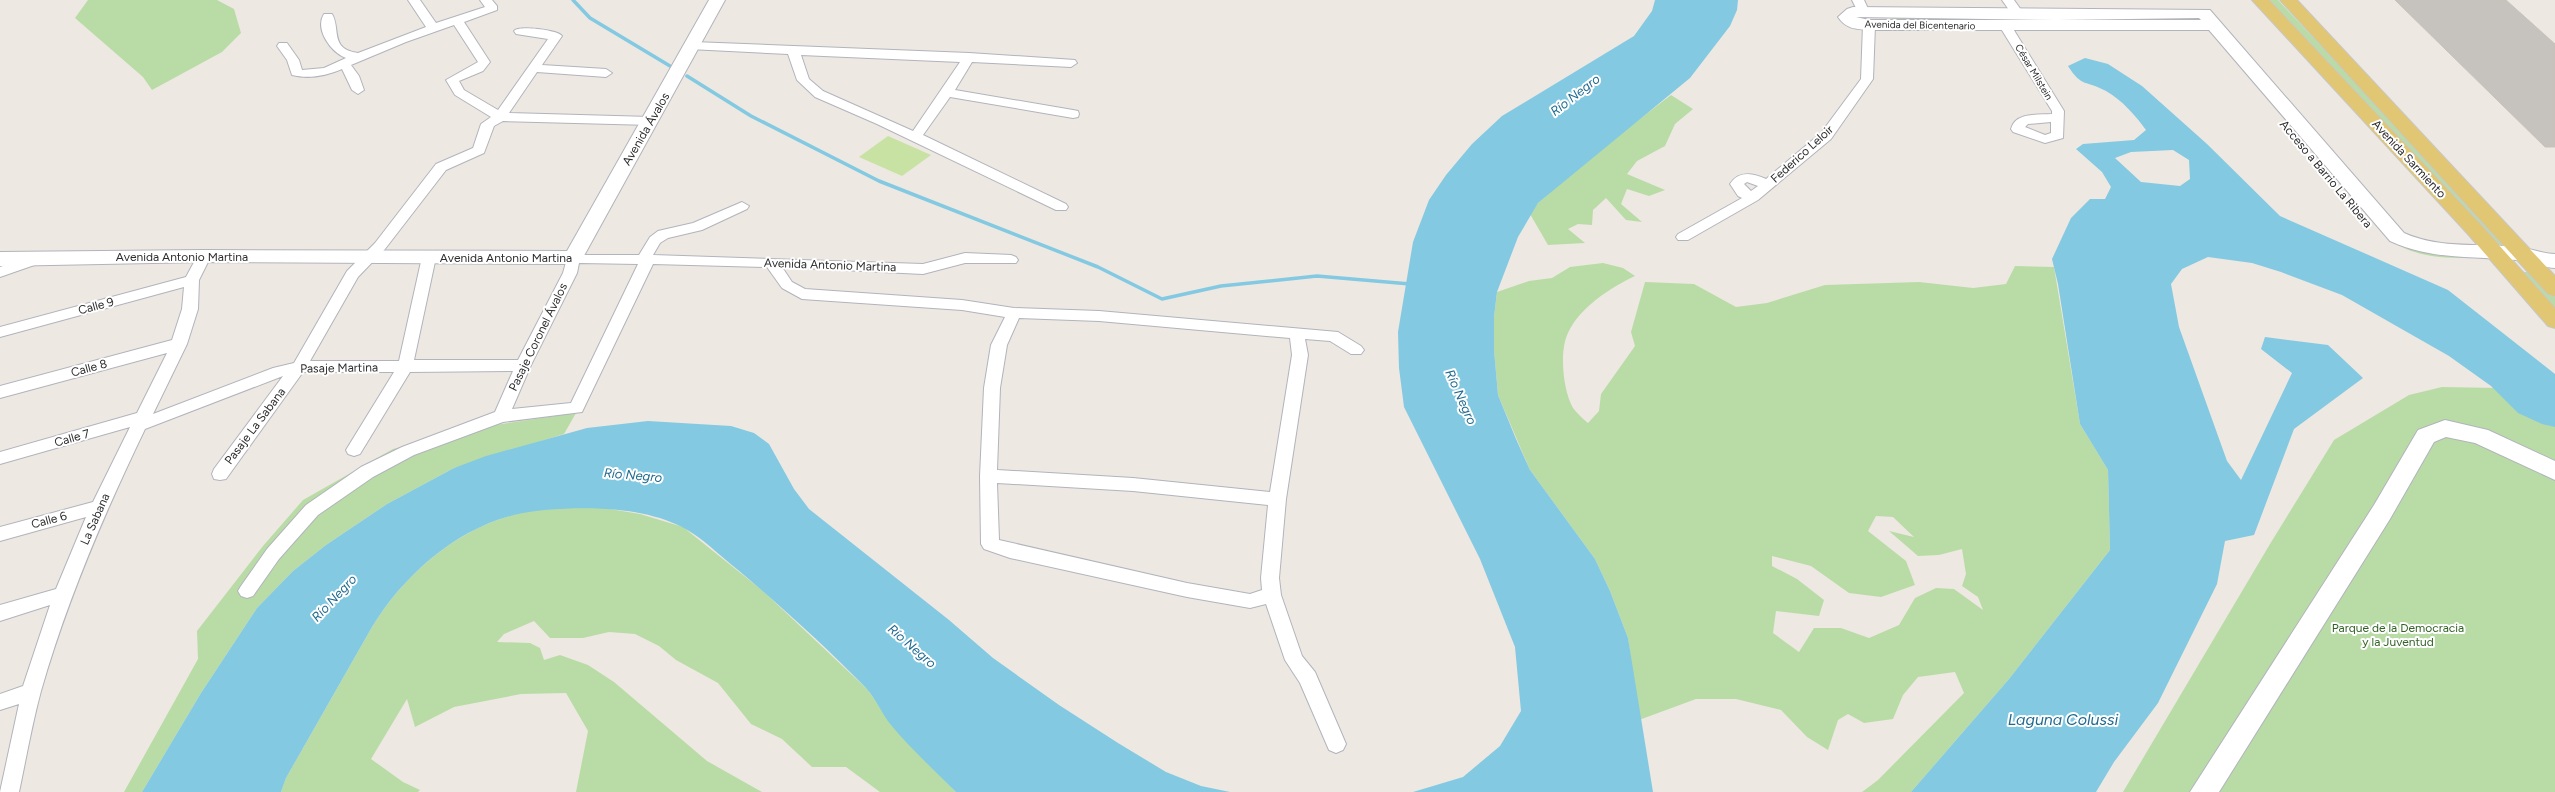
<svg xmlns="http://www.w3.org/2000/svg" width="2555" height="792" viewBox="0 0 2555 792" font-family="Figtree,sans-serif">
<rect width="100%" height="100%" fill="#ede8e2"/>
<g fill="#b9dca6" fill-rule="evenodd">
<path d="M88 0H217L234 9 241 33 222 52 152 90 143 77 75 18Z"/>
<path d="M2266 0H2278L2507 245H2494Z"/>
<path d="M1891 16 1995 18 1998 23 1894 21Z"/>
<path d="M1671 95 1693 109 1675 124 1665 146 1637 161 1627 174 1665 190 1649 196 1627 189 1621 204 1642 222 1626 220 1606 198 1593 210 1592 225 1578 224 1568 229 1585 243 1548 245 1530 214 1538 203 1607 144Z"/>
<path d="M2290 123 2414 249 2430 254H2468L2471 258C2440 258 2413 257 2387 238Z"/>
<path d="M1603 263 1623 268 1635 276C1610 288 1580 307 1568 333 1559 351 1563 391 1573 408 1577 413 1583 419 1588 423L1599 411 1601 394 1635 346 1631 332 1645 282 1694 284 1736 307 1767 303 1825 285 1919 282 1973 288 2006 284 2015 266 2054 267 2080 424 2108 470 2110 550 2009 679 1911 792H1862L1878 780 1964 693 1955 672 1918 677 1903 695 1893 719 1864 723 1848 714 1838 720 1828 750 1807 737 1781 710 1736 699H1696L1639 720 1628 638 1610 591 1595 559 1530 470 1498 395 1494 350V317L1497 292 1529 281 1552 278 1570 267ZM1876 516 1893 517 1914 537 1889 531 1918 556 1939 555 1962 549 1966 574 1962 586 1978 597 1983 610 1954 589 1936 588 1915 598 1899 625 1869 638 1841 628H1814L1799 652 1773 633 1776 611 1819 616 1824 600 1797 579 1772 566V556L1811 566 1849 593 1881 597 1915 585 1906 561 1868 531Z"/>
<path d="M2518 272H2534L2555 295V313Z"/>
<path d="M2442 387 2555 389V792H2123L2270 544 2334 440 2409 395Z"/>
<path d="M576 413 564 434 454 468 387 504 326 545 293 571 257 608 201 693 142 792H124L198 659 197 631 263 546 303 500 393 449 475 428Z"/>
<path d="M567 507 604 508 640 514 683 527 763 591 868 690 891 724 956 792H880L846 767H812L782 739 751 724 718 683 676 660 659 646 635 634 609 632 583 638H550L534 621 504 634 497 642 530 643 540 648 544 660 560 655 588 665 614 682 707 761 762 792H576L588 731 566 693 521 694 454 707 415 727 407 699 371 759 403 782 420 790 418 792H281L286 778 372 627C405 573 459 527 521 513 536 509 552 509 567 507Z"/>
</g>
<path fill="#c8e2a3" d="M888 136 931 155 902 176 859 157Z"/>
<g fill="#83c9e1" fill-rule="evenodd">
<path d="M1655 0H1738L1737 10 1730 26 1690 78 1538 203 1518 237 1497 292 1494 317V350L1498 395 1516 439 1530 470 1595 559 1610 591 1628 638 1653 792H1413L1463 777 1500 746 1521 711 1515 647 1480 559 1404 407 1399 368 1398 332 1413 242 1429 200 1446 175 1472 144 1502 116 1634 36 1652 11Z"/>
<path d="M2085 58 2108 64 2142 86 2207 144 2280 216 2448 290 2555 374V427L2542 424 2518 413 2491 386 2449 356 2342 295 2281 272 2252 263 2208 257 2182 269 2171 284 2179 327 2227 461 2241 480 2292 373 2261 349 2265 337 2328 345 2363 378 2294 429 2254 535 2225 541 2217 584 2158 703 2114 762 2096 792H1911L2009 679 2110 550 2108 470 2080 424 2058 284 2052 259 2071 218 2090 199H2105L2111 187 2102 172 2076 149 2083 144 2134 140 2146 130C2136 116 2122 100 2106 91 2086 80 2082 88 2068 66ZM2173 150 2189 160 2190 179 2180 186 2141 182 2115 158 2131 152Z"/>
<path d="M648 421 731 426 754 433 769 444 794 489 809 509 949 620 993 658 1059 705 1118 743 1166 772 1201 786 1230 792H956C934 770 911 749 891 725 882 714 876 699 866 688 826 647 782 607 738 570 720 556 702 537 682 527 641 506 581 506 536 511 467 519 407 570 372 627L286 778 281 792H142L201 693 257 608 293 571 326 545 387 504 454 468 486 456 587 428Z"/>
</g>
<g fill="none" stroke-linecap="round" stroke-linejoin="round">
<g stroke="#83c9e1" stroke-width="3.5">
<path d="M573 0 590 18 670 66"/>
<path d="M687 76 751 116 879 181 1098 267 1162 299 1221 286 1317 276 1410 284"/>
</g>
</g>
<path fill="#c6c2bd" stroke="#c8c4bb" d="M2395 0H2506L2555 44V147H2545Z"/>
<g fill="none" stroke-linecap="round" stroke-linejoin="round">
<defs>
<g id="street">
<path d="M408 0H420L436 23 485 7 480 0H492L497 6V10L464 22 490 62 483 71 459 81 464 90 498 110 548 39 516 34 514 31C518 25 558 30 562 36L542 65 606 69 612 73 606 77 537 72 509 113 651 117 658 121 651 125 503 121 494 126 484 153 446 170 385 249 358 277 310 361H399L422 257 429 252 436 257 414 360H518L563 273 568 255H639L650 237 658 231 693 223 742 202 749 206 747 209 702 230 668 238 660 243 653 255 923 264 965 253 1011 255 1016 257 1018 260 1016 263H965L923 274 782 267 792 282 805 289 962 300 1014 308 1099 311 1338 332 1361 346 1364 350 1361 354H1351L1330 341 1305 339 1308 355 1286 499 1279 578 1281 595 1302 656 1315 672 1346 744 1343 750 1336 753 1329 750 1300 683 1285 660 1266 604 1250 608 1187 597 1010 558 984 549 981 544 980 476 984 388 991 345 1005 317 962 310 802 299 782 288 767 267 653 264 582 412 503 422 414 455 373 477 318 515 279 559 253 596 247 598 241 596 238 591 241 586 267 549 306 505 361 467 402 447 495 412 513 371 410 372 360 454 354 456 348 454 346 450 394 372H303L226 479 220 480 214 479 212 474 214 469 283 376 145 429C104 514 67 600 41 691 32 724 26 759 19 792H0L19 704 0 710V694L23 686 50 605 0 621V605L56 589 86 517 0 541V527L93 502 130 427 0 464V452L137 413 167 353 0 398V386L172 340 182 309 184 287 0 337V327L186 277 199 253 204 251 211 256 199 280 198 309 187 344 153 414 273 368 294 363 347 271 375 243 436 164 473 148 481 124 491 117 455 95 446 80 478 62 454 25 406 42 351 65 359 76 364 90 358 94 352 90 342 69C326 76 308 79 292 75L287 60 277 46 279 43H287L299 60 302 70 324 68 346 58C332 53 314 30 324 14H332C341 29 329 49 358 53L426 27ZM579 263 638 264 571 403 512 409 531 365 577 273ZM1019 318 1099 321 1290 338 1292 355 1270 492 1133 478 997 470 1000 388 1007 345ZM997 483 1133 491 1268 505 1261 578 1262 590 1250 594 1187 583 999 540Z"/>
<path d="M1852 0H1864L1870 13 1868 16H1860Z"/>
<path d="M2002 0H2014L2024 14 2022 17H2014Z"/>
<path d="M1869 21 1875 25 1873 79 1831 139 1758 200 1688 240H1678L1676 237 1678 234 1742 198 1738 196 1730 184C1739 170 1753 173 1766 179L1821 133 1861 79 1863 25ZM1747 182 1758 186 1751 191 1744 184Z"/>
<path d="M2006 23 2012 27 2064 111 2063 138 2045 143 2013 132 2011 129C2015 112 2038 115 2052 114V111L2000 27ZM2051 122V133L2045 135 2025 127 2028 124Z"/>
<path d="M693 42 969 53 1075 60 1077 63 1071 67 972 62 955 90 1073 110 1078 111 1079 114 1078 117 1073 118 950 97 923 135 1066 204 1068 207 1066 210H1056L877 124 815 97 797 80 788 54 689 49 687 46ZM801 55 960 62 913 131 823 91 809 79Z"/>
<path d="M38 254 45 259 43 262 0 277V267Z"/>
</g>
<g id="secondary">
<path d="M709 0H725L580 263 573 264 204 262 0 266V252L204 250 567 251Z"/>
<path d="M1853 7 2210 10 2404 233C2442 250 2482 242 2522 248 2533 249 2543 254 2555 254V268C2542 267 2529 261 2516 260 2472 256 2431 260 2390 241L2209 30H1869C1856 29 1846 29 1838 17L1847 9ZM1856 17 2057 20 2199 18 2201 20H1869Z"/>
<path d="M2445 420 2488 430 2555 461V480L2475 443 2446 437 2434 442 2390 519 2219 792H2190L2374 505 2418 430Z"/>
</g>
<g id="primary">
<path d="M2252 0H2269L2481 225 2555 308V328L2548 326 2467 233Z"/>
<path d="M2280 0H2297L2555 276V296L2548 294Z"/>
</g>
</defs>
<use href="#street" stroke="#b2b4bc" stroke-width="2"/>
<use href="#secondary" stroke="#b2b4bc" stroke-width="2"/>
<use href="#primary" stroke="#c8c8c8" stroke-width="2"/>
<use href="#street" fill="#fff" fill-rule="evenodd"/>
<use href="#secondary" fill="#fff" fill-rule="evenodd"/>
<use href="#primary" fill="#e1c673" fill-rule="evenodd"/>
</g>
<g text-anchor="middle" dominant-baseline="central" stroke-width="4" stroke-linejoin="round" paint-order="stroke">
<g font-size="10" fill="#2d2d2d" stroke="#fff">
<text transform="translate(1920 25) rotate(1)">Avenida del Bicentenario</text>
<text transform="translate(2034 72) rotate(59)">César Milstein</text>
</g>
<g font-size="12" fill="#2d2d2d" stroke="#fff">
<text transform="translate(646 129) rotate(-60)">Avenida Ávalos</text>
<text transform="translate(1802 154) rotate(-42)">Federico Leloir</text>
<text transform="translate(2409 159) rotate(47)">Avenida Sarmiento</text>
<text transform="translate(2326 174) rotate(50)">Acceso a Barrio La Ribera</text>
<text x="182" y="257">Avenida Antonio Martina</text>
<text x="506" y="258">Avenida Antonio Martina</text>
<text transform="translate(830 265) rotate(2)">Avenida Antonio Martina</text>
<text transform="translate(96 306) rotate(-15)">Calle 9</text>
<text transform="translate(538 337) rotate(-64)">Pasaje Coronel Ávalos</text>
<text transform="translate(89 368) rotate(-15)">Calle 8</text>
<text transform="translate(339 368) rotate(-1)">Pasaje Martina</text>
<text transform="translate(255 426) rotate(-53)">Pasaje La Sabana</text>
<text transform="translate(72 438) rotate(-16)">Calle 7</text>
<text transform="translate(95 519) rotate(-66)">La Sabana</text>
<text transform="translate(49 520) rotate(-15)">Calle 6</text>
</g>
<g font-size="12" fill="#326325" stroke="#fff">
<text x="2398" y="628">Parque de la Democracia<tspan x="2398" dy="14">y la Juventud</tspan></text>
</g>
<g font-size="13" font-style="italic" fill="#1f6a90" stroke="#fff">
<text transform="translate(1575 95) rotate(-38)">Río Negro</text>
<text transform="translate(1461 397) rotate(66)">Río Negro</text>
<text transform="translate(633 475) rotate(5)">Río Negro</text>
<text transform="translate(334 598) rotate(-47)">Río Negro</text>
<text transform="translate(912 646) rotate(41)">Río Negro</text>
</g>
<g font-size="16" font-style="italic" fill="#1f6a90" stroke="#fff">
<text x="2063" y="719">Laguna Colussi</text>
</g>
</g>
</svg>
